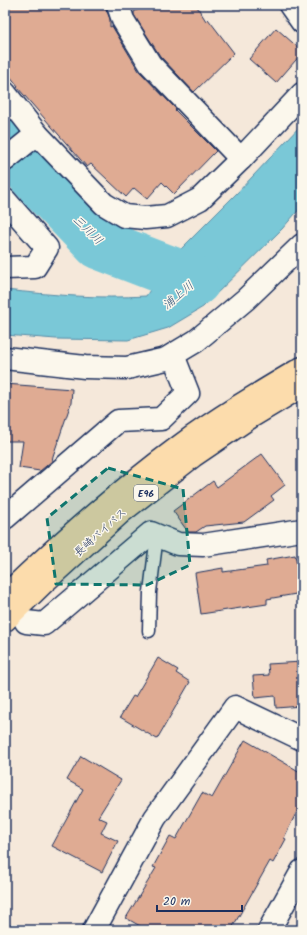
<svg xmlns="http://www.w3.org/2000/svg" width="307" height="935" viewBox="0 0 307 935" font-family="Kalam,'Klee One',sans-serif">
<rect width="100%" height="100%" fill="#f5e8da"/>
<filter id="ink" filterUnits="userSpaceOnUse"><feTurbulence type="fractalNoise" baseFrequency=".025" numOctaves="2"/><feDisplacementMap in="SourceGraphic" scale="8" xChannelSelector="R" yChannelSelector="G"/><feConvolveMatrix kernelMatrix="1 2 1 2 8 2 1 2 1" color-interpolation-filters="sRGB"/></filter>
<g filter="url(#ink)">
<path fill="#7ac8d7" stroke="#548ba7" d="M302,124V206L282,229L203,307L168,328L128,340L56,339L5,335V290C52,295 99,299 146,296L169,261L237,193Z"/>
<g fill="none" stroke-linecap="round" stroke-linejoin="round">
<path stroke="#7ac8d7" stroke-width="51" d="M5,143L48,191L99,244L195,281"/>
</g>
<g fill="#dfab93" stroke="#1b2f5e">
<path d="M5,5H106V9L110,19V27L112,26L139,71L176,109L175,110L216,151L174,194L162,182L147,199L134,188L126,197L91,164L87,167L17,87L18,86L5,70Z"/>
<path d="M145,5H196L206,21L208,19L234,53L194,92L160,56L134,15V12Z"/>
<path d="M276,28L302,51V53L276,83L249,59Z"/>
<path d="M5,384L72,389L71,403L53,456L52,461L40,471L19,468L23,441H5Z"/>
<path d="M262,454L285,485L271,496L274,500L244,522L205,526L196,532H188L173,511L213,481L217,487Z"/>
<path d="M295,555L297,565H302V593L267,599V604L201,614L195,573L223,568V572L267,566L266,560Z"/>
<path d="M158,658L178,670L176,673L190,682L157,739L120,717L133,696L135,697Z"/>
<path d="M302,662V706L276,708L275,696L255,698L253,676L269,675L268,664Z"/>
<path d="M245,740L302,773V801L284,838L286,839L273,863L270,861L231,930H147L126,918L156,868L153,867L170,836L176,839L202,793L212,798Z"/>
<path d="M81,756L121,780L98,817L107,821L101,833L118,841L102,872L52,846L83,789L67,780Z"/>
</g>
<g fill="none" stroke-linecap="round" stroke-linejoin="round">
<g stroke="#1b2f5e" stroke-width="15">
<path id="service" d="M149,631L150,592L157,535"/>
</g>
<g stroke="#1b2f5e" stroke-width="25">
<g id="minor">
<path d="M118,5L123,20L150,64L241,159"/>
<path d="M290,5L302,22"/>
<path d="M5,93L37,134L104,204L124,216L145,218L167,216L200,199L241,159L302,94"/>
<path d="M5,160L37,134"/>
<path d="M5,200L47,248L35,267L5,268"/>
<path d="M5,518L118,421L161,419L188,393L173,355"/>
<path d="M26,622L44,624L151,533L178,544L203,545L302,530"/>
<path d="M94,930L155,818L235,707L302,739"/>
</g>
</g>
<g stroke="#1b2f5e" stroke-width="25">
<g id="tertiary">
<path d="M5,358L85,367L127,368L166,359L196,341L246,299L302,245"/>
<path d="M269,930L302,871"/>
</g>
</g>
<g stroke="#1b2f5e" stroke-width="25">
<g id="motorway">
<path d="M5,596C60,543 118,492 180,446C219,417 260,393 302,368"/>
<path d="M5,620L44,582L120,513L193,456L252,416L302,386"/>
</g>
</g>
<use href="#service" stroke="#fbf7ec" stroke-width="12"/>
<use href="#minor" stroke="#fbf7ec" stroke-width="22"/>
<use href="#tertiary" stroke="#fbf7ec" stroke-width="22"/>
<use href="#motorway" stroke="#fcdcac" stroke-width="22"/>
</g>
</g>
<path fill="#0f766e" fill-opacity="0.2" stroke="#0f766e" stroke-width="3" stroke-dasharray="8 5" stroke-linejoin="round" d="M108,468L183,489L190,565L147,585L56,584L47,518Z"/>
<g text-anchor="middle" stroke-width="3" stroke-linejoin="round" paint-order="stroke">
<rect fill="#fbf7ec" stroke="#5e6b89" stroke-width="1" x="134" y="485" width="24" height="16" rx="3"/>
<g font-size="10" font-weight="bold" fill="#1b2f5e">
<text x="146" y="497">E96</text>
</g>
<g font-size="11" fill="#1b2f5e" stroke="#fbf7ec">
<text transform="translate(100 532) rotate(-42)" y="4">長崎バイパス</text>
</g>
<g font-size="12" font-style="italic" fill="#33557c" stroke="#fbf7ec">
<text transform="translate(88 230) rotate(44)" y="4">三川川</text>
<text transform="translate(178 295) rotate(-40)" y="4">浦上川</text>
</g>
</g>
<rect width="307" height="935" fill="none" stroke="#fbf7ec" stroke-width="20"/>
<rect x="10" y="10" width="287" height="915" fill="none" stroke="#1b2f5e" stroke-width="1.5" filter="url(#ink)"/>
<path d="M157 905v6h85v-6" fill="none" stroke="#1b2f5e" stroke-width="2"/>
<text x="163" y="905" font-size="12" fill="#1b2f5e" stroke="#fbf7ec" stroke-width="3" paint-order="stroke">20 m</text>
</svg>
